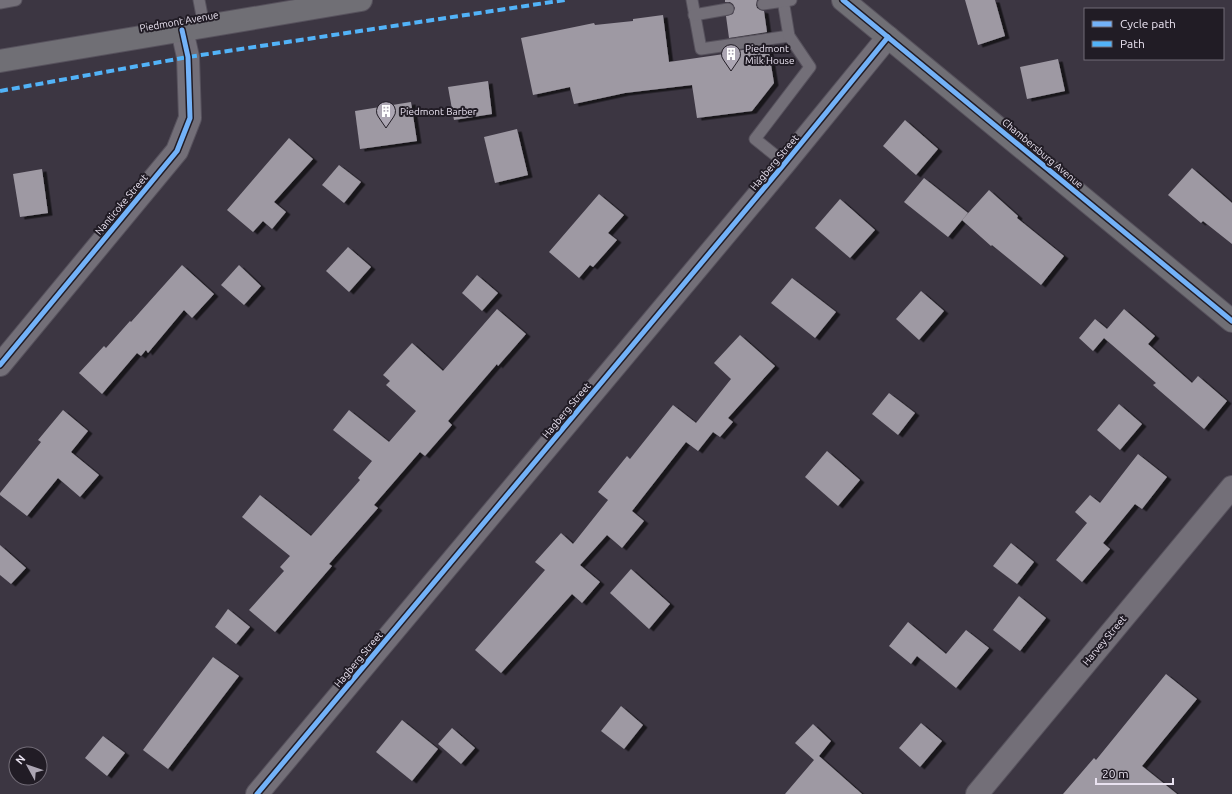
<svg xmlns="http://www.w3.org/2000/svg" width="1232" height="794" viewBox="0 0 1232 794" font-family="Ubuntu,sans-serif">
<defs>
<filter id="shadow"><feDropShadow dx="4.5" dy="2.5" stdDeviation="0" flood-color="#0009"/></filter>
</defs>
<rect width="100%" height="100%" fill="#3c3642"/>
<g fill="#9e99a3" filter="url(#shadow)">
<path d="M725,0H757L756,5L757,8L760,10L764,11L767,32L729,38L726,16L733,14L735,8L733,4L730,2H725Z"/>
<path d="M965,0H995L1005,36L978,45Z"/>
<path d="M663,15L669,62L731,53L730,52L768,46L774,83L752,111L697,118L692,85L625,93L574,104L570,87L533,95L521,38L594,23L595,25L633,21V19Z"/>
<path d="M1058,59L1065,91L1027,99L1020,67Z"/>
<path d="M488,81L492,114L454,120L448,87Z"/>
<path d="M411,102L417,141L360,149L355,111Z"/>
<path d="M905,120L938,149L916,175L883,146Z"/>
<path d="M517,129L528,175L495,183L484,137Z"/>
<path d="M289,138L313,159L274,202L286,212L272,229L263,221L253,232L227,210Z"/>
<path d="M339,165L361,182L344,203L322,185Z"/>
<path d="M1192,168L1232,203V244L1203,221L1201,223L1168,195Z"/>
<path d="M42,169L48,213L20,217L13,174Z"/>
<path d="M924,178L968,213L948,237L904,202Z"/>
<path d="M989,190L1018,216L1017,218L1064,256L1041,285L992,245L991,246L962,220Z"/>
<path d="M599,194L624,215L608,233L617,240L593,267L590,265L579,278L549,252Z"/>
<path d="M840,199L875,230L850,258L815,228Z"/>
<path d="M348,247L371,267L349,292L326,271Z"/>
<path d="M182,265L214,294L192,318L184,310L148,353L146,350L141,356L137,353L102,394L79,373L104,346L106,348L130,321L131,322Z"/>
<path d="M239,265L261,286L244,305L221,285Z"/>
<path d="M477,275L498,293L482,311L462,293Z"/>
<path d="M792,278L836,312L815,338L771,303Z"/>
<path d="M921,291L944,311L919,340L896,319Z"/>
<path d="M497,309L526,334L498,366L497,364L448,421L452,425L425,456L420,452L374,505L378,508L329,564L332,566L275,632L249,610L284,571L280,567L290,556L242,517L260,495L311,536L360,480L358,478L372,461L333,430L349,410L389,442L416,411L386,385L390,381L383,375L412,343L443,371Z"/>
<path d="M1124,309L1155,336L1148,344L1192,383L1198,376L1227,401L1204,429L1153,385L1156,383L1104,338L1093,351L1079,338L1095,319L1107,329Z"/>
<path d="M740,335L775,366L728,418L733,422L720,437L713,432L698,451L686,442L632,511L644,521L622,548L607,535L580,565L600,582L582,603L572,594L501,673L475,650L545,570L535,562L561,533L573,544L608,500L598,492L627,456L630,459L673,405L696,423L731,379L714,363Z"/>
<path d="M889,393L915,413L898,435L872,414Z"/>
<path d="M1119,404L1142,424L1120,450L1097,430Z"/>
<path d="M63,410L88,431L71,452L99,475L80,497L58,478L27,516L0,495V493L41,442L38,440Z"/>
<path d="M827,451L860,480L838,506L805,477Z"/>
<path d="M1138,454L1167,477L1142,509L1135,504L1103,543L1110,549L1082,582L1056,560L1087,523L1075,512L1090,495L1100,503Z"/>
<path d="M1011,543L1034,562L1017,584L993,566Z"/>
<path d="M0,545L26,568L11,584L0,575Z"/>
<path d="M631,569L670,604L649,629L610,593Z"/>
<path d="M1019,596L1046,618L1020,651L993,630Z"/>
<path d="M228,609L250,627L236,644L215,627Z"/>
<path d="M908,622L946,654L966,630L989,648L956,688L917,656L911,664L889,646Z"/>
<path d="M213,657L239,676L168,769L143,750Z"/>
<path d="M1166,674L1197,699L1142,766L1177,794H1063L1094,758L1096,760Z"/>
<path d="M621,706L643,725L624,749L601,731Z"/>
<path d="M402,720L438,749L412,781L376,752Z"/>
<path d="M921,723L942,741L920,767L899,748Z"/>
<path d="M813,724L831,741L819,756L862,794H785L814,760L795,743Z"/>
<path d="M452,728L475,748L461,764L438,744Z"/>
<path d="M103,736L125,753L107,776L85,758Z"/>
</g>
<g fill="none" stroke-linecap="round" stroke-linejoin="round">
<g stroke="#57525d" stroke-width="13">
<g id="lane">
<path d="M199,0L204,26"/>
<path d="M692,0L701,49L789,36"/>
<path d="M783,0L789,36L810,67L755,139L785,163"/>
<path d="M0,3L16,0"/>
<path d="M763,4L791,0"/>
<path d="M694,15L728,9"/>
</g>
</g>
<g stroke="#57525d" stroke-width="24">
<g id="street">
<path d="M0,365L177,151L190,118L188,57L182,30"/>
<path d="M257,794L785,163L888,37"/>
<path d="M977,794L1232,487"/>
</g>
</g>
<g stroke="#57525d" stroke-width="24">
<g id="secondary">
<path d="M843,0L1232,321"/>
<path d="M0,61L361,0"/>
</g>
</g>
<use href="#lane" stroke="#736f78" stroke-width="11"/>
<use href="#street" stroke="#736f78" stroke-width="22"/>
<use href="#secondary" stroke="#706f75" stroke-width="22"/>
<path stroke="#52b3f8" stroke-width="4" stroke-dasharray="8 4" stroke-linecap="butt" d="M0,91L188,57L565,0"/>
<g stroke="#211c25" stroke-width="8">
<g id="cycleway">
<path d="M843,0L1232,321"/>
<path d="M0,365L177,151L190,118L188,57L182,30"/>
<path d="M257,794L785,163L888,37"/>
</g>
</g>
<use href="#cycleway" stroke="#73b2f8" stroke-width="5"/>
</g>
<defs>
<g id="building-pin" transform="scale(1)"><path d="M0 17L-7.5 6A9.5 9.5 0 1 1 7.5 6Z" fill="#aca6b3" stroke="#211c25"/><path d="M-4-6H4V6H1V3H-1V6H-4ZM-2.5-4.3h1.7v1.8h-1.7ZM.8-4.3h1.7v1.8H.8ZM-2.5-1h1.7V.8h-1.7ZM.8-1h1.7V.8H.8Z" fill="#fff"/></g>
</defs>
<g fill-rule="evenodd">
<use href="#building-pin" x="731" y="54"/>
<use href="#building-pin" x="386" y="111"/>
</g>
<g text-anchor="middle" stroke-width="4" stroke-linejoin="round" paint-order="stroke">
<g font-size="10" fill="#e9e2f0" stroke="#211c25">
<text transform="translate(179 21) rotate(-10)" y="4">Piedmont Avenue</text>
<text transform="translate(1043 153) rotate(40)" y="4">Chambersburg Avenue</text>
<text transform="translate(774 162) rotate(-50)" y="4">Hagberg Street</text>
<text transform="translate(121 204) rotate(-50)" y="4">Nanticoke Street</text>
<text transform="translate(566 410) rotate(-50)" y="4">Hagberg Street</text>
<text transform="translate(1104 640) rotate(-50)" y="4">Harvey Street</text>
<text transform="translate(358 659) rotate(-50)" y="4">Hagberg Street</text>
</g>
<g font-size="10" fill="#e9e2f0" stroke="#211c25" text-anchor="start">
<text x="745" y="52">Piedmont<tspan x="745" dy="12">Milk House</tspan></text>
<text x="400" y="115">Piedmont Barber</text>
</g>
</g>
<rect x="1084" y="8" width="140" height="52" fill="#211c25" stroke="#716b76"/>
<rect x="1092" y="21" width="20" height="6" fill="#73b2f8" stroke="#716b76"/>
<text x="1120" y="28" font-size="12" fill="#e9e2f0">Cycle path</text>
<rect x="1092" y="41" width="20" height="6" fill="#52b3f8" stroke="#716b76"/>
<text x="1120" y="48" font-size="12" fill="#e9e2f0">Path</text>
<g transform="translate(28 766) rotate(310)"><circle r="19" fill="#211c25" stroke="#716b76"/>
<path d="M0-3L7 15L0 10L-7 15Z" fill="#aca6b3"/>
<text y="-6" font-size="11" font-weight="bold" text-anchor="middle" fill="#e9e2f0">N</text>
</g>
<path d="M1096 778v6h77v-6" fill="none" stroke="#e9e2f0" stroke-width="2"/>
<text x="1102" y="778" font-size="12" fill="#e9e2f0" stroke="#211c25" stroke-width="3" paint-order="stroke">20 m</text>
</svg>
